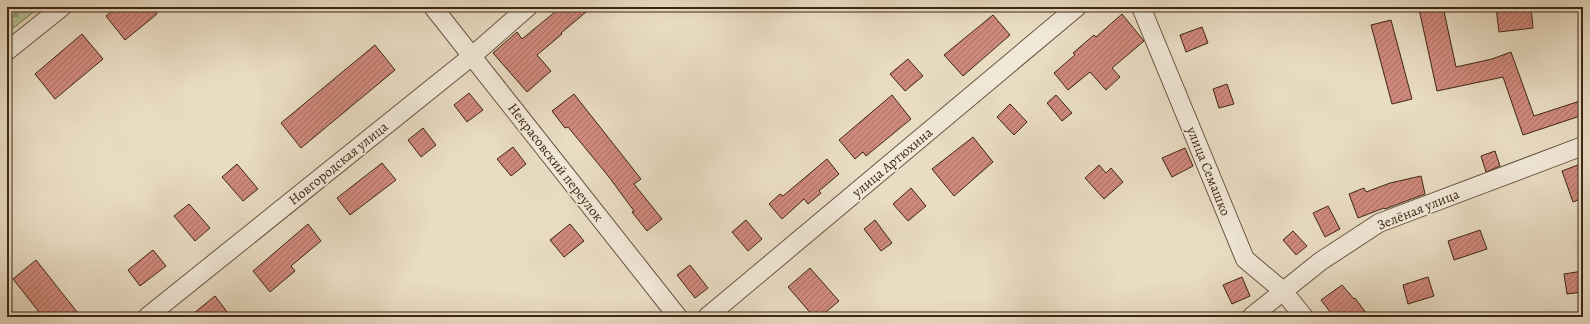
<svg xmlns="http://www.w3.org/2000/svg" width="1590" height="324" viewBox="0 0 1590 324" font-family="Alegreya,serif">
<defs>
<pattern id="forest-firs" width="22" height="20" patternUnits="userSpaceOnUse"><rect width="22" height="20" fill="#b5c094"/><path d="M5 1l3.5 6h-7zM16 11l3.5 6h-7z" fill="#949c78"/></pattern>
<pattern id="building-hatch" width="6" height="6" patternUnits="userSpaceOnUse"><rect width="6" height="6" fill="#cf897c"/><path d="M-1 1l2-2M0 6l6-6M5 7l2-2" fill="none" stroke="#a97064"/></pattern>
</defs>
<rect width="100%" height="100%" fill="#e9dcc3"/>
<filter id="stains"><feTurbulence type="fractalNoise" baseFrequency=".005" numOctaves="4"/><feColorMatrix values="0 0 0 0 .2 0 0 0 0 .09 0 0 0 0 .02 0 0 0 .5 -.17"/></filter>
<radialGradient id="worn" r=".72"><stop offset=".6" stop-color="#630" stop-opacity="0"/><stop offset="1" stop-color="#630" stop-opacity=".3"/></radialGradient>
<path fill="url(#forest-firs)" stroke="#797354" d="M7,7H40L7,33Z"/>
<g fill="url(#building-hatch)" stroke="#3d2614">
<path d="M117,7H151L157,14L125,40L106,16Z"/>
<path d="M561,7H592L561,33L562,34L537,55L551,71L527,92L493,53L517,32L522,39Z"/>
<path d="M1426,7H1443L1456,67L1492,59L1511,52L1534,116L1583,100V115L1523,135L1503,77L1437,91L1419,9Z"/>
<path d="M1496,7H1531L1533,28L1499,32Z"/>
<path d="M1122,14L1144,41L1112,68L1120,77L1106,90L1090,72L1068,90L1054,73L1075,55L1073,53L1094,35L1096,37Z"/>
<path d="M993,15L1010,35L963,76L944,55Z"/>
<path d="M1391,20L1412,99L1392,104L1371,25Z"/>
<path d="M1202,27L1208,43L1186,52L1180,35Z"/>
<path d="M82,34L103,59L55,99L35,74Z"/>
<path d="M375,45L395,70L301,148L281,123Z"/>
<path d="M908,59L923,76L905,91L890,74Z"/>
<path d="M1227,84L1234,104L1219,108L1213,89Z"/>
<path d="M469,93L483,110L467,122L454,105Z"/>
<path d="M574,94L641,179L634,184L662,219L647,231L632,212L634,211L609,177L568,127L565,128L552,111Z"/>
<path d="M892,95L911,119L866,156L863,152L855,159L839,140Z"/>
<path d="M1056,95L1072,113L1062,121L1047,103Z"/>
<path d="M1010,104L1027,122L1014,135L997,117Z"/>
<path d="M423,128L436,145L421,157L408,140Z"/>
<path d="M973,137L993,162L954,196L932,169Z"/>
<path d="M513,147L526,164L511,176L497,159Z"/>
<path d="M1185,148L1193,166L1172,177L1162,158Z"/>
<path d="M1495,151L1500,166L1486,172L1481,156Z"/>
<path d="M827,159L839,174L819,191L821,193L808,204L804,199L782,219L769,204L780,194L783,196Z"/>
<path d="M382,163L396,180L350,215L337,198Z"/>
<path d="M1583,163V198L1573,202L1562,171Z"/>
<path d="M237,164L258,189L243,201L222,177Z"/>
<path d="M1099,165L1106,173L1111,168L1123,182L1104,199L1085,178Z"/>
<path d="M1421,176L1425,194L1385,209L1384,208L1358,218L1349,194L1364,188L1366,192L1390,183Z"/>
<path d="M911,188L926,206L908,221L893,204Z"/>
<path d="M189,204L210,228L195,241L174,216Z"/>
<path d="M1328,206L1340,229L1325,237L1313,213Z"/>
<path d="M746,220L762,239L748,251L732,232Z"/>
<path d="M875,220L892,243L881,251L864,229Z"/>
<path d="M308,224L321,241L291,266L295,271L270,292L253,271Z"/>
<path d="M570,224L584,241L564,257L550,240Z"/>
<path d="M1480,230L1487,249L1454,260L1448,241Z"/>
<path d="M1293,231L1307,246L1296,255L1283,240Z"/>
<path d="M153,250L166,266L140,286L128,270Z"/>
<path d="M36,260L81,317H43L13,279Z"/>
<path d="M690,265L708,288L695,298L677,275Z"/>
<path d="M810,268L839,301L820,317H814L788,287Z"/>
<path d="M1583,271V292L1567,294L1564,274Z"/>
<path d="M1242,277L1250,296L1232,304L1223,285Z"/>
<path d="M1428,277L1434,296L1408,304L1403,285Z"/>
<path d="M1342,285L1354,299L1355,298L1369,317H1334L1321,300Z"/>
<path d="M215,296L231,317H189Z"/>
</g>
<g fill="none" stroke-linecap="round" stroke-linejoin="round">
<g stroke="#685440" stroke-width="20">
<g id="street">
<path d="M433,7L678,317"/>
<path d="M1141,7L1245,259L1283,291L1304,317"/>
<path d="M7,51L62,7"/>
<path d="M147,317L472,56L528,7"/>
<path d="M707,317L1077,7"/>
<path d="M1251,317L1321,261L1379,223L1583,146"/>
</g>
</g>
<use href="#street" stroke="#f1e8d8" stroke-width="18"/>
</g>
<g text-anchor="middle" stroke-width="3.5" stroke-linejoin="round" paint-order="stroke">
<g font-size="14" fill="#3d2614" stroke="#f1e8d8">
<text transform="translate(556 162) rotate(52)" y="5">Некрасовский переулок</text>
<text transform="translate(892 162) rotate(-40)" y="5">улица Артюхина</text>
<text transform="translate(338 163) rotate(-39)" y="5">Новгородская улица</text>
<text transform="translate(1209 171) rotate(68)" y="5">улица Семашко</text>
<text transform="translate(1418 209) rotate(-22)" y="5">Зелёная улица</text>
</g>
</g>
<rect width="1590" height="324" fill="none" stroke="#e9dcc3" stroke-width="24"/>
<rect x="8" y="8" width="1574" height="308" fill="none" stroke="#3d2614" stroke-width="2"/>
<rect x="12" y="12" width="1566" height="300" fill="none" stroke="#3d2614"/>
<rect width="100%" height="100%" filter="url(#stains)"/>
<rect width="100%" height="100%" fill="url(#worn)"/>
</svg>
